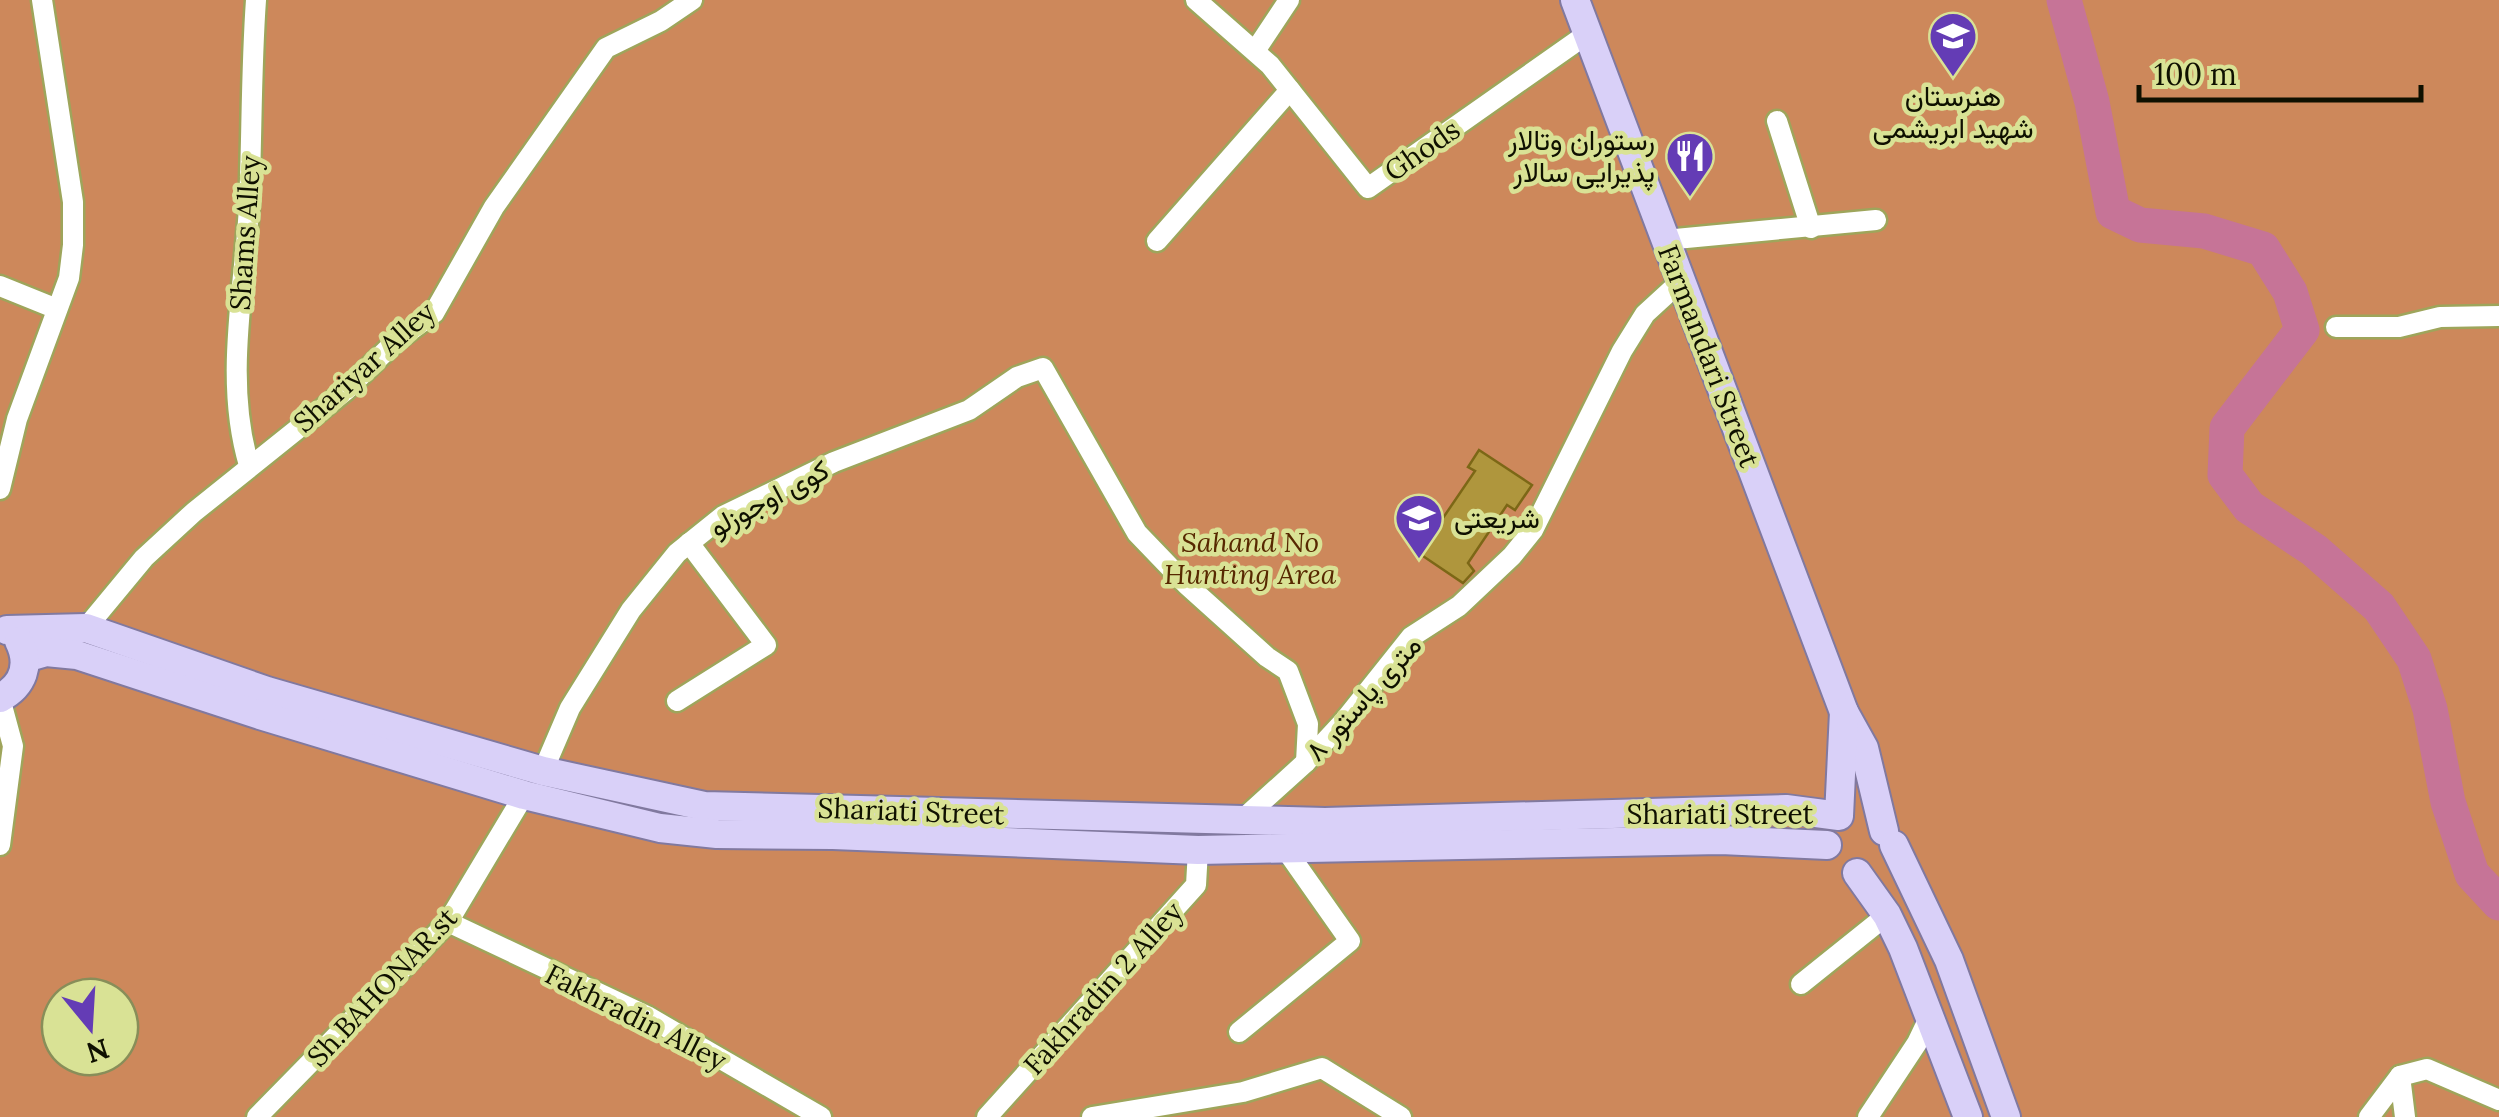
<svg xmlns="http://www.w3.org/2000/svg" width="2499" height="1117" viewBox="0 0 2499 1117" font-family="Lora,Vazirmatn,serif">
<rect width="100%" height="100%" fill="#ccd489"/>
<path fill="#cd885b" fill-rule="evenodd" d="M0,0H2499V1117H0ZM60,997H120V1057H60Z"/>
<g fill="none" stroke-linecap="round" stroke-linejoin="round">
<path stroke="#c67497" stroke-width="35" d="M2064,0L2092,102L2113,212L2140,225L2204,231L2263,249L2290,292L2302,330L2227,428L2225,475L2249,507L2314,550L2379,607L2414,659L2430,709L2448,802L2472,874L2499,903"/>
</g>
<path fill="#af963d" stroke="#7c6716" stroke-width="2.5" d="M1479,450L1532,485L1515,510L1507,505L1468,563L1474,571L1463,583L1411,548L1422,531L1430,537L1475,471L1468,467Z"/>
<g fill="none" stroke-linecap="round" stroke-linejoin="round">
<g stroke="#9ea55b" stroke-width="25">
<g id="minor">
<path d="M1196,0L1270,65L1368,188L1587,34"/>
<path d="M1255,51L1289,0"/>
<path d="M1777,121L1811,228"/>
<path d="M1665,240L1876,220"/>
<path d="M1157,241L1290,90"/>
<path d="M0,286L57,309"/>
<path d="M2336,327H2399L2440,317L2499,316"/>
<path d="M249,465C224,382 244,292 249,207C252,138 251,69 256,0"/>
<path d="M0,489L17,419L69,278L73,245V202L42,0"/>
<path d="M86,628L144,558L194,512L345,391L395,342L434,313L494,207L606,48L661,21L692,0"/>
<path d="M0,698L13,746L0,845"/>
<path d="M677,701L766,645L689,543"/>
<path d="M543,771L570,708L631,610L677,553L723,516L834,462L969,410L1017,377L1043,368L1137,533L1187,585L1267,657L1288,671L1308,724L1306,762"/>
<path d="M1242,820L1306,762L1344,721L1411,637L1459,606L1512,556L1533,530L1622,351L1645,314L1681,281"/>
<path d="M448,922L647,1016L821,1117"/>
<path d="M1801,984L1887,915"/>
<path d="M1239,1032L1350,941L1286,850"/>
<path d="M2400,1076L2405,1117"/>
<path d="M257,1117L448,922L524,795"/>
<path d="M987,1117L1196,885L1198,850"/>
<path d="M1092,1117L1243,1092L1322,1068L1401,1117"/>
<path d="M1868,1117L1917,1043L1929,1018"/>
<path d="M2369,1117L2400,1076L2427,1069L2499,1100"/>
</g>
</g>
<g stroke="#81799f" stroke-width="32">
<g id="major">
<path d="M1575,0L1844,712L1864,748L1884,831"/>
<path d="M7,630L86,628L267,691L543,771L704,806L1325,822L1786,809L1839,816L1844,712"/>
<path d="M25,658L46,652L77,655L260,715L524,795L660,828L717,834L833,835L1198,850L1721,840L1827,845"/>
<path d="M0,698C23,686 31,665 19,641"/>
<path d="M1894,845L1949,960L2006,1117"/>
<path d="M1857,873L1887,915L1903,948L1968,1117"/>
</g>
</g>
<use href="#minor" stroke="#fff" stroke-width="20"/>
<use href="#major" stroke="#d9d0f8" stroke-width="28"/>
</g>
<defs>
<g id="school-pin" transform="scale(2.5)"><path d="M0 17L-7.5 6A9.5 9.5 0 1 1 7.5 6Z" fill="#643cb5" stroke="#d9e295"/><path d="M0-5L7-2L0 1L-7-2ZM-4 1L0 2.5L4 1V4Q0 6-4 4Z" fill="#fff"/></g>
<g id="restaurant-pin" transform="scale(2.5)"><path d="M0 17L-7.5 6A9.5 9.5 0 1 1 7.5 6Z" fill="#643cb5" stroke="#d9e295"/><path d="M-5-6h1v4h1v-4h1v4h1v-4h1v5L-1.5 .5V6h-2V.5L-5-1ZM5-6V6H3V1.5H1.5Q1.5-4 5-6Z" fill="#fff"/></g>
</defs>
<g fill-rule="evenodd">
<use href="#school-pin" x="1953" y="36"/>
<use href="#restaurant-pin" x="1690" y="156"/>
<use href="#school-pin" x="1419" y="518"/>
</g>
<g text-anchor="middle" stroke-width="9" stroke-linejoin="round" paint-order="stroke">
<g font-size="28" fill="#0f1000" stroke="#d9e295">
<text x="1953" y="106">هنرستان<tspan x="1953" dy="32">شهید ابریشمی</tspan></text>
<text x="1655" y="150" text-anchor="end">رستوران وتالار<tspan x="1655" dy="32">پذیرایی سالار</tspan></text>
<text x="1454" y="528" text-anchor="start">شریعتی</text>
</g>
<g font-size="28" fill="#0f1000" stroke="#d9e295">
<text transform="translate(1422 150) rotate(-35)" y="10">Ghods</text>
<text transform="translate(245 233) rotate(-86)" y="10">Shams Alley</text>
<text transform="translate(1709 356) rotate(69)" y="10">Farmandari Street</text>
<text transform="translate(364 367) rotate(-42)" y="10">Shariyar Alley</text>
<text transform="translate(769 498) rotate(-28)" y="10">کوی اوجوزلو</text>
<text transform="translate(1363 698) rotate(-48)" y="10">۸ متری پاستور</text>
<text transform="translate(911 811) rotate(2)" y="10">Shariati Street</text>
<text x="1720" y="824">Shariati Street</text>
<text transform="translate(382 987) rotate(-47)" y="10">Sh.BAHONAR.st</text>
<text transform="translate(1103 988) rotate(-48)" y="10">Fakhradin 2 Alley</text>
<text transform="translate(636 1017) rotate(27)" y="10">Fakhradin Alley</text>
</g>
<g font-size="28" font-style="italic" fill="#572800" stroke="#d9e295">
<text x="1250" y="552">Sahand No<tspan x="1250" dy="32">Hunting Area</tspan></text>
</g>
</g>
<g transform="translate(90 1027) rotate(162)"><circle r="48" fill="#d9e295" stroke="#888e59" stroke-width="2.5"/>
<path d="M0-8L18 38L0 25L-18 38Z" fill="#643cb5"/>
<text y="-15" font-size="28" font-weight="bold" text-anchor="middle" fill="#0f1000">N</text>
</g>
<path d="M2139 85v15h282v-15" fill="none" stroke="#0f1000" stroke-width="5"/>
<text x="2154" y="85" font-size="30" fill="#0f1000" stroke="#d9e295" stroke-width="8" paint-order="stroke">100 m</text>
</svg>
